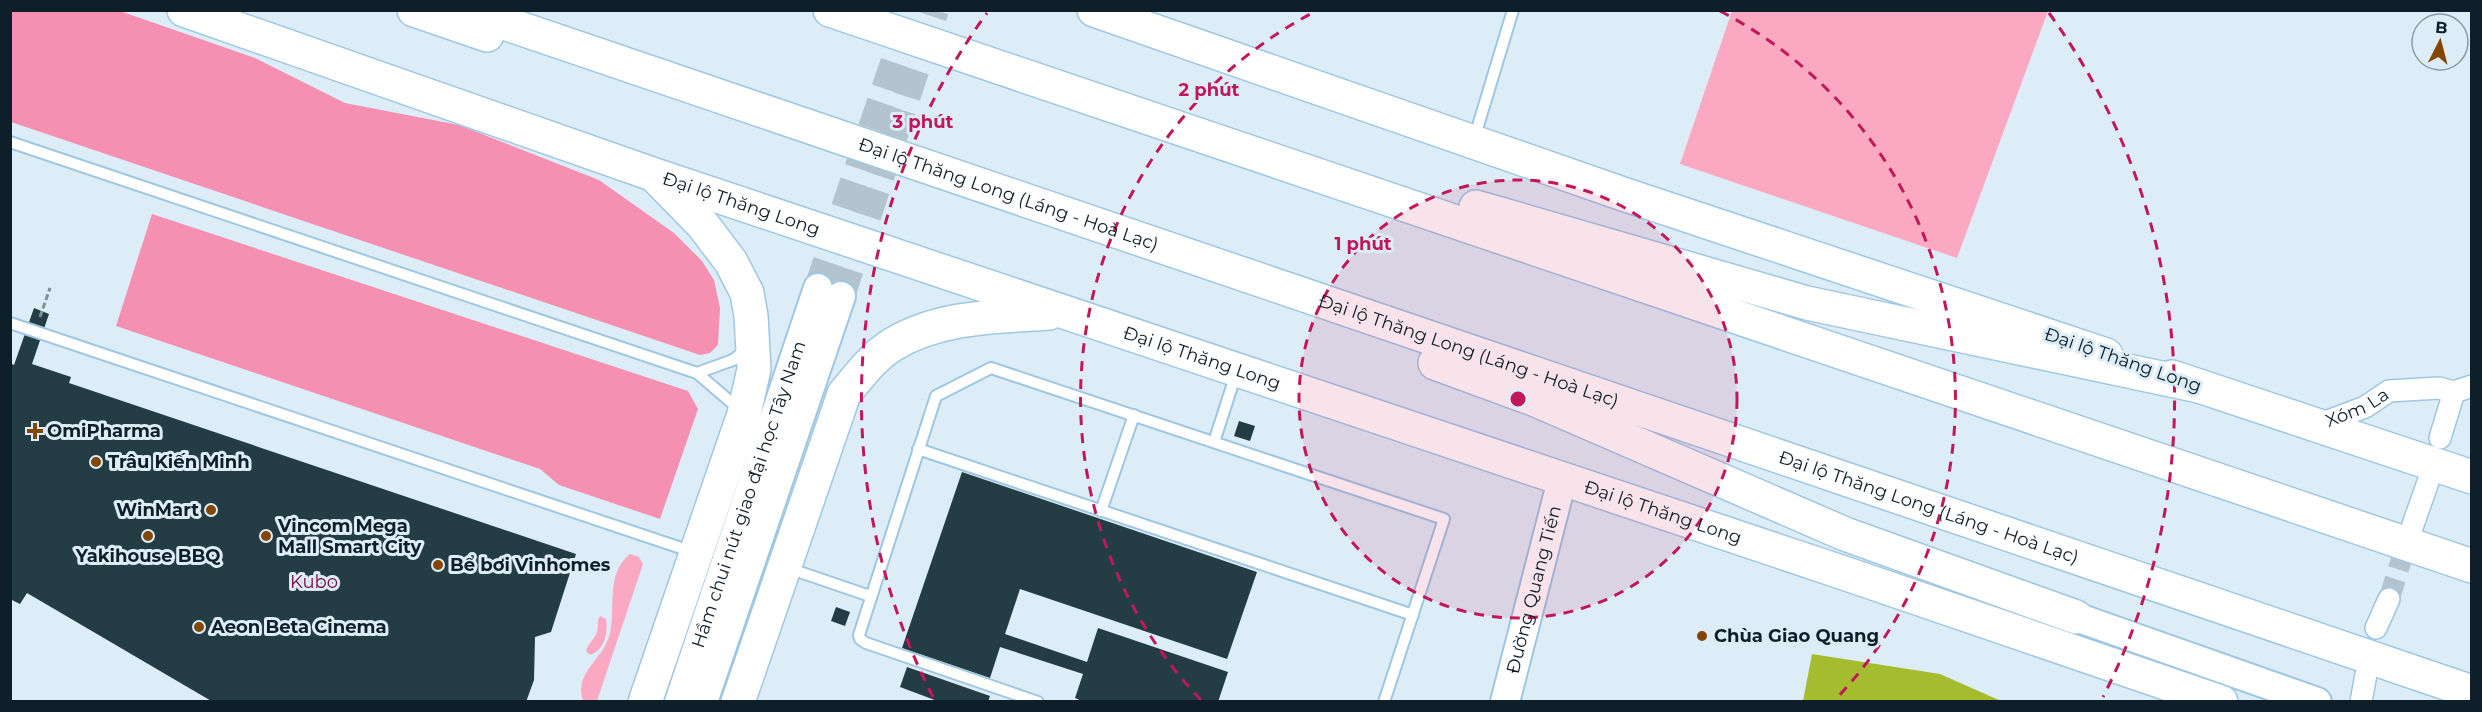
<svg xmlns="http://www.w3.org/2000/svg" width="2482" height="712" viewBox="0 0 2482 712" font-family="Montserrat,sans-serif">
<rect width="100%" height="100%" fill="#ddedf8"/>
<g fill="#fba8c3">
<path d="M1732,11H2048L1957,258L1680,164Z"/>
<path d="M630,554L639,557L643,564L597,701H583C574,673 601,661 609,637C617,611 604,575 630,554Z"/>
<path d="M600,616L606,619C608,633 605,650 590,655L586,651C588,643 595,639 597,632C599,625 596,622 600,616Z"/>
</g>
<g fill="#f590b3">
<path d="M11,10L120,11L255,58L345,103L459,125L599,180L674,233L702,261L714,280L720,308L718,345L710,353L700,355L11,122Z"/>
<path d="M152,214L688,391L698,409L660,519L559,485L540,469L116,326Z"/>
</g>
<path fill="#a5bc2f" d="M1812,654L1940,674L2001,701H1803Z"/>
<g fill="#243c43">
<path d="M34,308L49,314L32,364L71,377L69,383L576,554L551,632L535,637L534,680L526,702H213L27,593L20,604L10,599V363L14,365Z"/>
<path d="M1239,421L1255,426L1250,441L1234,436Z"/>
<path d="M962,472L1257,572L1227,659L1020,589L1005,634L1087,662L1098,628L1228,672L1218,702H1084L1075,698L1083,674L1000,647L990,678L902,648Z"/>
<path d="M836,607L850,612L845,626L831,621Z"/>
<path d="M907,667L990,696L988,702H940L900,687Z"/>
</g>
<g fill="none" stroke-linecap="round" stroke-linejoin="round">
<path stroke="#b4c4cf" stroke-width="21" stroke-dasharray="21 10" stroke-linecap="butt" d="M2389,599L2408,539"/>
<g stroke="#b4c4cf" stroke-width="28" stroke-dasharray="28 14" stroke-linecap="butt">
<path d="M818,288L912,10"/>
<path d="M841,296L935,10"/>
</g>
<g stroke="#9fc7e2" stroke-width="14">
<g id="lane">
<path d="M1474,139L1513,10"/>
<path d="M10,142L697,373L739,409"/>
<path d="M10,323L693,552"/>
<path d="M697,373L733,360L748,348"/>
<path d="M1214,442L1236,374"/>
<path d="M918,449L1413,615"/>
<path d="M1101,511L1134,415"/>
<path d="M788,568L870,596"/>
<path d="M1038,702L866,643L860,639L859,635L936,396L991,368L1444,519L1384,702"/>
</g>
</g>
<g stroke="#9fc7e2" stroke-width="24">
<g id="street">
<path id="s1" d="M2315,426L2365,407L2389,391L2439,388L2454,392L2472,386"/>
<path d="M2440,438L2454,392"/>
<path d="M2408,539L2428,482"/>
<path d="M2376,628L2389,599"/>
<path d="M2361,702L2366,674"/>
</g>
</g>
<g stroke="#9fc7e2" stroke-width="32">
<g id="secondary">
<path d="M2076,617L2317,702"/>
<path id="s2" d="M679,702L818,288"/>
<path d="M703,702L841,296"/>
<path id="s3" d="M1505,702L1562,480"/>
</g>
</g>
<g stroke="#9fc7e2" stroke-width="36">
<g id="primary">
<path id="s4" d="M184,10L655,175L1838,571L2221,702"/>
<path d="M1094,10L1623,194L2106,355"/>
<path d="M2172,377L2472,477"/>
<path d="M645,702L744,414L754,369L751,316L747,293L731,262L703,225L658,179"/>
<path d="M738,702L844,394C858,377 873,357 892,345C939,316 996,317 1049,313"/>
</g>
</g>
<g stroke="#9fc7e2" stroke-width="36">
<g id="highway">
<path d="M414,10L487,35"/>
<path id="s5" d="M466,10L2472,692"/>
<path d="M830,10L2472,566"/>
<path d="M1476,207L1807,303L2199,386"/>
<path d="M1435,363L1536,400L1845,534L2076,617"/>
</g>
</g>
<path stroke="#80909b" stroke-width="3" stroke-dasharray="6 3" stroke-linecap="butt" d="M40,317L50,288"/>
<use href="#lane" stroke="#fff" stroke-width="10"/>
<use href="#street" stroke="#fff" stroke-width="21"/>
<use href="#secondary" stroke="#fff" stroke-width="28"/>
<use href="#primary" stroke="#fff" stroke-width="33"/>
<use href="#highway" stroke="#fff" stroke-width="33"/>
</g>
<circle cx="1518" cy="399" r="219" fill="#c2185b" fill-opacity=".12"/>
<g fill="none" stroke="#c2185b" stroke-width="3" stroke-dasharray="10 8">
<circle cx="1518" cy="399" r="219"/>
<path d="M1201 700A437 437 0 0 1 1316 11M1720 11A437 437 0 0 1 1835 700"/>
<path d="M933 697A656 656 0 0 1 987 13M2049 13A656 656 0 0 1 2103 697"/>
</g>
<g fill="#834603" stroke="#ddedf8" stroke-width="2">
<path d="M32 422h6v6h6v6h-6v6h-6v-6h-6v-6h6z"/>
<circle cx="96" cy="462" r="6"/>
<circle cx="211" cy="510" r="6"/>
<circle cx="148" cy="536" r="6"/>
<circle cx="266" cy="536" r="6"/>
<circle cx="438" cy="565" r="6"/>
<circle cx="199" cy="627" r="6"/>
<circle cx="1702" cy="636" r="6"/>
</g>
<g text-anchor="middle" stroke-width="6" stroke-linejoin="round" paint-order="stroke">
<g font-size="18" fill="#0f1f29" stroke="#ddedf8">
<text dy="6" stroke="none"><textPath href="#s5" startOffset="573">Đại lộ Thăng Long (Láng - Hoà Lạc)</textPath></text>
<text dy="6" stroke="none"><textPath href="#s4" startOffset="590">Đại lộ Thăng Long</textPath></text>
<text dy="6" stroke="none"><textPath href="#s5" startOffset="1059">Đại lộ Thăng Long (Láng - Hoà Lạc)</textPath></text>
<text dy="6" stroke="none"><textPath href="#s4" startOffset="1076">Đại lộ Thăng Long</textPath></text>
<text transform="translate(2123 360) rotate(19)" y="6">Đại lộ Thăng Long</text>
<text dy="6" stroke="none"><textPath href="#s1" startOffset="46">Xóm La</textPath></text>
<text dy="6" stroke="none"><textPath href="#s2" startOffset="219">Hầm chui nút giao đại học Tây Nam</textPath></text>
<text dy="6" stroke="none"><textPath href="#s5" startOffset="1545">Đại lộ Thăng Long (Láng - Hoà Lạc)</textPath></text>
<text dy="6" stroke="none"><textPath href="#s4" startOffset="1562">Đại lộ Thăng Long</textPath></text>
<text dy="6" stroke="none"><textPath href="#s3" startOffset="116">Đường Quang Tiến</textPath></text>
</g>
<g font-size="18" font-weight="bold" fill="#0f1f29" stroke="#ddedf8" text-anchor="start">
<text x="47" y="437">OmiPharma</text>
<text x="108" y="468">Trâu Kiến Minh</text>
<text x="199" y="516" text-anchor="end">WinMart</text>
<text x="278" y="532">Vincom Mega<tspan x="278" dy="21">Mall Smart City</tspan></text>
<text x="148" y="562" text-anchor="middle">Yakihouse BBQ</text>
<text x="450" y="571">Bể bơi Vinhomes</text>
<text x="211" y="633">Aeon Beta Cinema</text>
<text x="1714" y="642">Chùa Giao Quang</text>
</g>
<g font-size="18" fill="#7d0643" stroke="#ddedf8">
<text x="314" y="588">Kubo</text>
</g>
</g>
<circle cx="1518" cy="399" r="9" fill="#c2185b" stroke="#ddedf8" stroke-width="3"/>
<g font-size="18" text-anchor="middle" font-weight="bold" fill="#c2185b" stroke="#ddedf8" stroke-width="6" stroke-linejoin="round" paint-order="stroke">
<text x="1209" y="96">2 phút</text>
<text x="923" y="128">3 phút</text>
<text x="1363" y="250">1 phút</text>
</g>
<rect width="2482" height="712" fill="none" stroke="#0f1f29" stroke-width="24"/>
<g transform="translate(2440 42) rotate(6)"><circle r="28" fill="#ddedf8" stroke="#8b9ba5" stroke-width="1.5"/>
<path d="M0-4.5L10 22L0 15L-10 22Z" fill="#834603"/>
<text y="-9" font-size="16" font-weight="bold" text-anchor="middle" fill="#0f1f29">B</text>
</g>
</svg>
